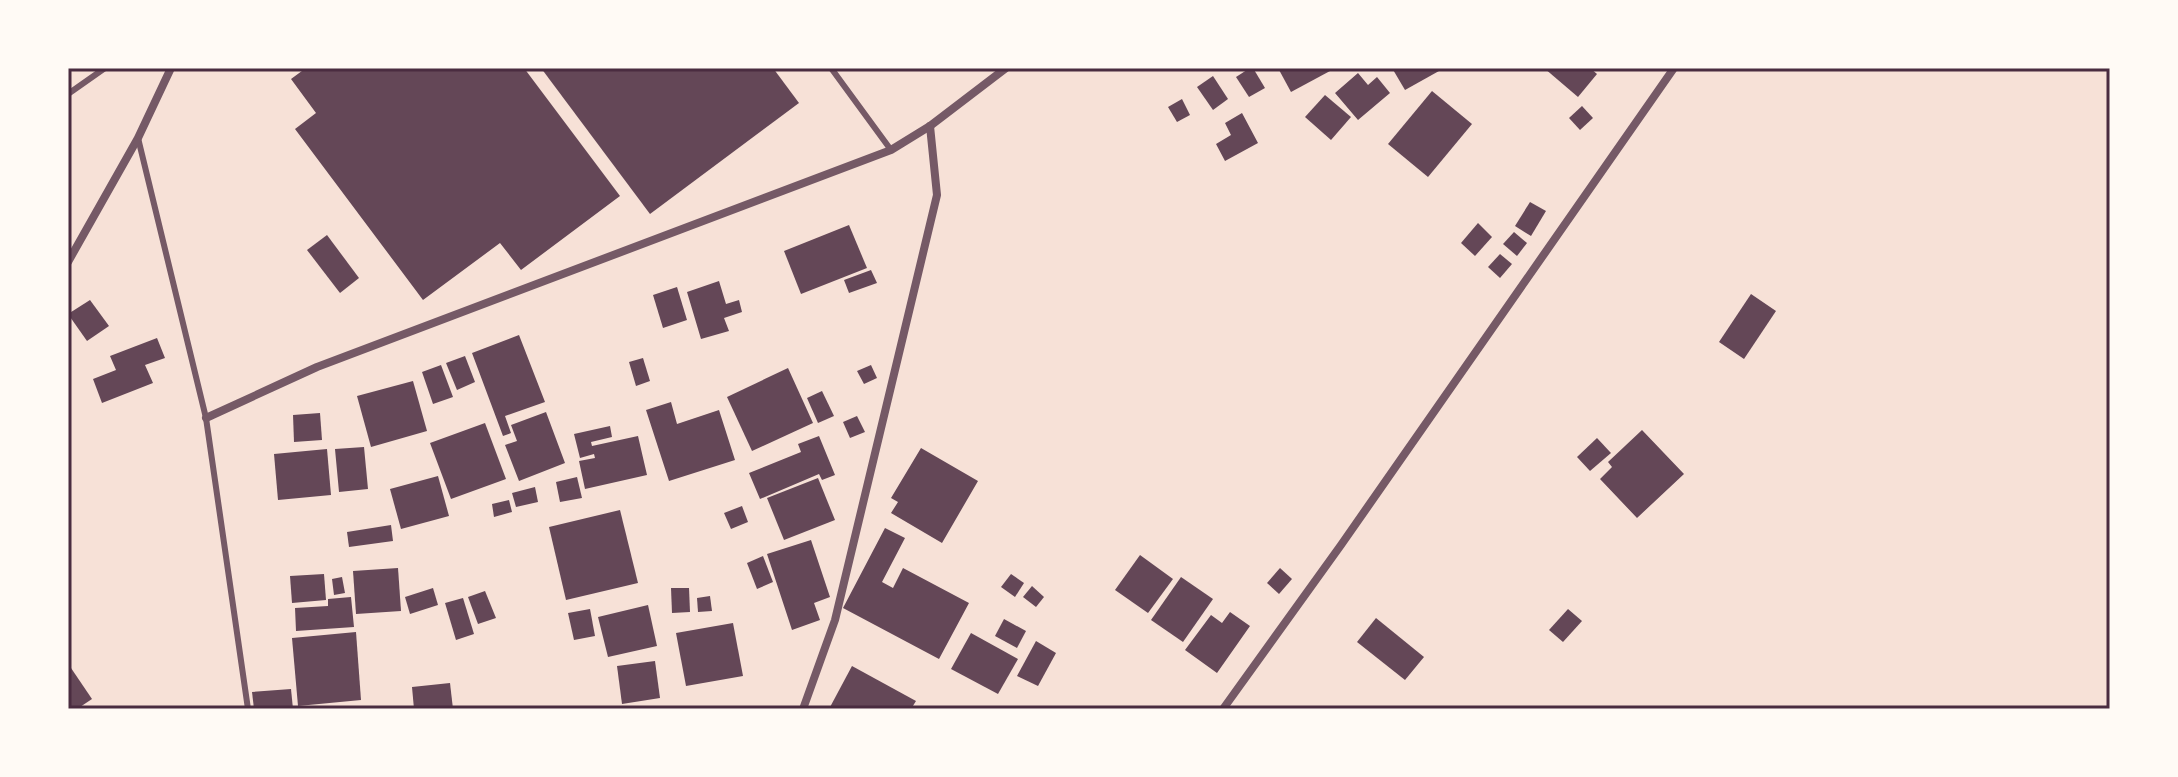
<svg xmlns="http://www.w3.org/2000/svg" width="2178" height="777" viewBox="0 0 2178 777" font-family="Barlow,sans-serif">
<rect width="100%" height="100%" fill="#f7e1d7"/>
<g fill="#644757">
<path d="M306,68H524L620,196L521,270L500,243L423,300L295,129L316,113L291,79Z"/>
<path d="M541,68H773L799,103L650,214Z"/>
<path d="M1250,68H1253L1265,88L1249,97L1236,77Z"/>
<path d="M1278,68H1328L1330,71L1291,92Z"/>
<path d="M1392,68H1437L1439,71L1405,90Z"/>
<path d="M1544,68H1590L1597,74L1578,97Z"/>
<path d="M1358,73L1368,85L1377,77L1390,93L1358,120L1335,93Z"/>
<path d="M1213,76L1228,99L1213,110L1197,87Z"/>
<path d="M1432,91L1472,124L1428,177L1388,144Z"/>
<path d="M1325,95L1351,117L1331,140L1305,117Z"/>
<path d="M1182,99L1190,115L1177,122L1168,107Z"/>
<path d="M1582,106L1593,118L1580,130L1569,118Z"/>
<path d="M1242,113L1258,143L1225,161L1216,144L1231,135L1225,123Z"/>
<path d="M1530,202L1546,211L1531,236L1515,226Z"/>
<path d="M1478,223L1492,237L1475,256L1461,243Z"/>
<path d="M849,225L867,268L801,294L784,251Z"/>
<path d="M1514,232L1527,243L1517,256L1503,244Z"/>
<path d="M327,235L359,278L340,293L307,250Z"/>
<path d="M1500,254L1512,264L1500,278L1488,267Z"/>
<path d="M871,270L877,283L849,293L844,280Z"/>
<path d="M719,281L726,304L739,300L742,312L724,318L729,331L701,339L687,292Z"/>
<path d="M677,287L687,320L663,328L653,295Z"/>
<path d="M1751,294L1776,311L1744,359L1719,342Z"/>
<path d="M90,300L109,326L87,341L68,314Z"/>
<path d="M519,335L545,402L505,416L511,433L503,436L472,353Z"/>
<path d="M157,338L165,358L145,365L153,383L102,403L93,379L116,370L110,356Z"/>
<path d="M465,356L475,382L457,390L446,363Z"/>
<path d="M643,358L650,381L636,386L629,362Z"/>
<path d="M441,365L453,397L433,404L422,372Z"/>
<path d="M871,365L877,378L864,384L857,371Z"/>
<path d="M788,368L813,423L752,451L727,397Z"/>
<path d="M413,381L427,431L371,447L357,396Z"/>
<path d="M822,391L834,416L818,423L807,398Z"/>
<path d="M671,402L677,424L719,410L735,460L669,481L646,410Z"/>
<path d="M546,412L565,463L519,481L505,445L517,441L511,425Z"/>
<path d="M320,413L322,440L294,442L293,415Z"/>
<path d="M857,416L865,432L850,438L843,422Z"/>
<path d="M485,423L506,479L451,499L430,443Z"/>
<path d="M610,426L612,437L591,442L592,446L638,436L647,475L585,489L579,461L595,458L594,454L580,458L574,434Z"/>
<path d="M1642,430L1684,474L1637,518L1600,479L1612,467L1608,462Z"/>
<path d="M819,436L835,475L822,480L819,474L760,499L749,473L801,452L798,444Z"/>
<path d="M1597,438L1611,453L1590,471L1577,457Z"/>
<path d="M364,447L368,489L339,492L335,449Z"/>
<path d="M921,448L978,481L942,543L891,513L898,502L891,498Z"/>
<path d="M327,449L331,495L278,500L274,454Z"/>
<path d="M438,476L449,516L401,529L390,489Z"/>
<path d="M577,477L582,498L560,502L556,482Z"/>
<path d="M818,478L835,520L784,540L767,498Z"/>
<path d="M535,487L538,502L516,507L512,493Z"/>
<path d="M509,500L512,512L494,517L492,504Z"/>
<path d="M742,506L748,522L731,529L724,513Z"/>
<path d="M620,510L638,583L566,600L549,527Z"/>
<path d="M391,525L393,541L349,547L347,532Z"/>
<path d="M885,528L905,538L882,582L893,588L903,568L969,603L939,659L843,608Z"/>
<path d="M811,540L830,597L814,603L820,620L792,630L767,554Z"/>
<path d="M1140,555L1173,579L1148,613L1115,590Z"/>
<path d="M763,556L773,582L757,589L747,563Z"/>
<path d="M398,568L401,611L356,614L353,571Z"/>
<path d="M1280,568L1292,579L1279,594L1267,583Z"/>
<path d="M324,574L326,600L292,603L290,576Z"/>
<path d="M1011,574L1024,583L1015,597L1001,587Z"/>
<path d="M342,577L345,593L334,595L332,579Z"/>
<path d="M1181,577L1213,599L1183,642L1151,620Z"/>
<path d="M1032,586L1044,597L1036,607L1023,597Z"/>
<path d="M433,588L438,605L410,614L405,597Z"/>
<path d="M671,588H689L690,612L672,613Z"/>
<path d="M485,591L496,618L478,624L468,597Z"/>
<path d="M710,596L712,611L698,612L697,598Z"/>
<path d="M351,597L354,627L296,631L295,608L328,606V599Z"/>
<path d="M463,598L474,634L456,640L445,603Z"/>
<path d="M648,605L657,646L608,657L598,617Z"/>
<path d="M590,609L595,636L574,640L568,613Z"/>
<path d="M1568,609L1582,621L1563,642L1549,630Z"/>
<path d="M1230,612L1250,626L1217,673L1185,650L1211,615L1222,623Z"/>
<path d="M1376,618L1424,657L1405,680L1357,642Z"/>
<path d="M1004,619L1026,631L1017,648L995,636Z"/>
<path d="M733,623L743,676L686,686L676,633Z"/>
<path d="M356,632L361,700L298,706L292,638Z"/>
<path d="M971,633L1018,659L998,694L951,669Z"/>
<path d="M1036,641L1056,653L1038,686L1017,676Z"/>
<path d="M655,661L660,698L622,704L617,666Z"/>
<path d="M852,666L916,701L911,709H829Z"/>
<path d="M71,668L92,699L77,709H68V670Z"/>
<path d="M450,683L453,709H414L412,687Z"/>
<path d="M291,689L293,709H254L252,692Z"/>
</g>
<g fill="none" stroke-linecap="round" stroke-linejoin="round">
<g stroke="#755966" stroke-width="6">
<path d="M831,68L891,150"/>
<path d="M68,94L105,68"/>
<path d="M138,138L206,418L248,709"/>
</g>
<g stroke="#755966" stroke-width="8">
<path d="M68,262L138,138L171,68"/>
<path d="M206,418L317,367L891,150L930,126L1006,68"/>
<path d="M803,709L835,620L937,195L930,126"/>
<path d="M1223,709L1341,545L1674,68"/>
</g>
</g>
<rect width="2178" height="777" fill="none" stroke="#fffaf5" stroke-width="140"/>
<rect x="70" y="70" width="2038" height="637" fill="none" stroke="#4a2c40" stroke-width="3"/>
</svg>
